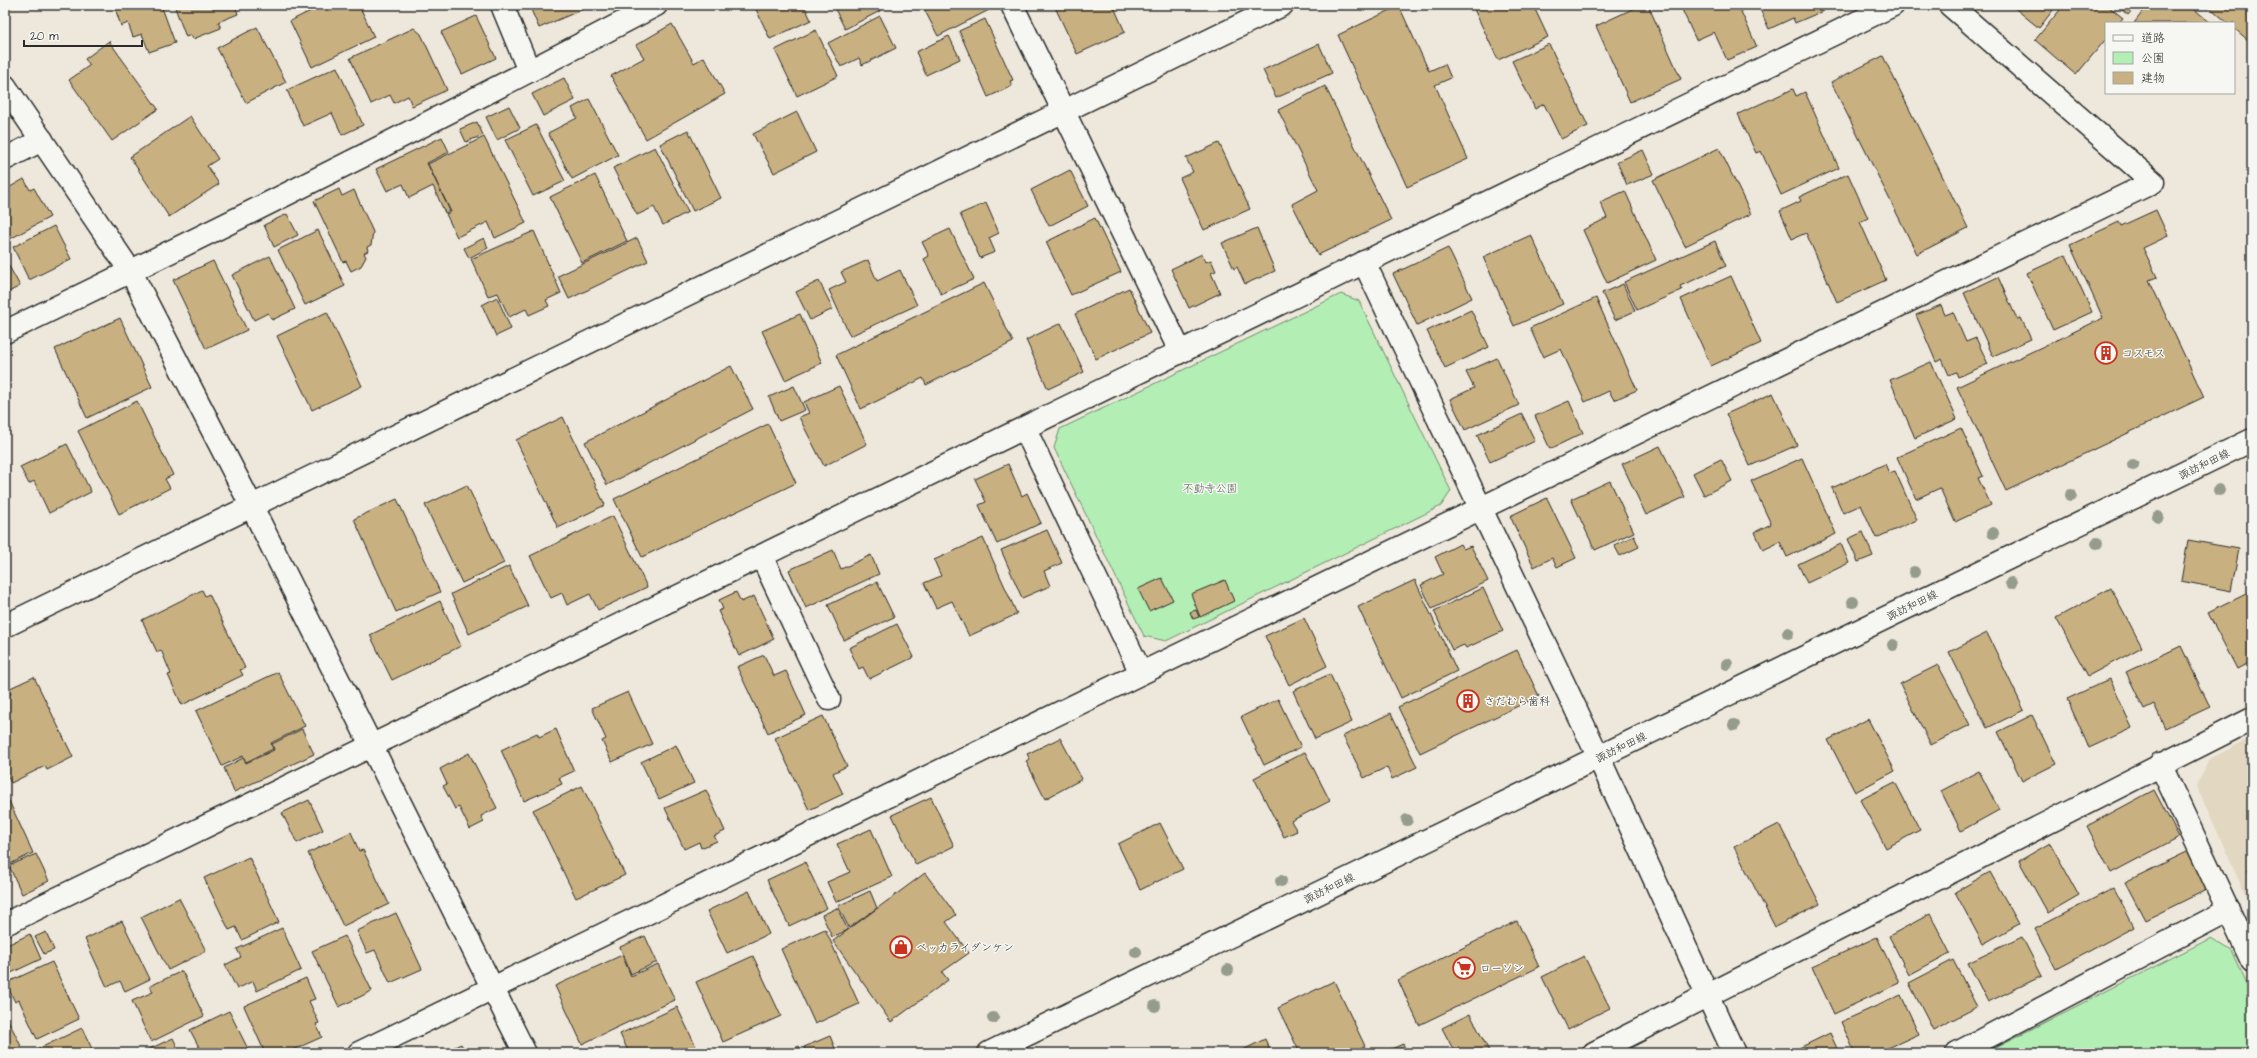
<svg xmlns="http://www.w3.org/2000/svg" width="2257" height="1058" viewBox="0 0 2257 1058" font-family="'Architects Daughter','Klee One',sans-serif">
<rect width="100%" height="100%" fill="#ede8db"/>
<filter id="ink" filterUnits="userSpaceOnUse"><feTurbulence type="fractalNoise" baseFrequency=".025" numOctaves="2"/><feDisplacementMap in="SourceGraphic" scale="8" xChannelSelector="R" yChannelSelector="G"/><feConvolveMatrix kernelMatrix="1 2 1 2 8 2 1 2 1" color-interpolation-filters="sRGB"/></filter>
<g filter="url(#ink)">
<path fill="#e2d7c0" d="M2252,737V910L2197,786L2208,760Z"/>
<g fill="#b3eeb4" stroke="#6f8c70">
<path d="M1341,294L1359,301L1451,491L1441,506L1166,641L1144,636L1054,448L1060,429Z"/>
<path d="M2211,938L2232,951L2252,996V1053H1984Z"/>
</g>
<g fill="#c9b080" stroke="#2b2b2b">
<path d="M114,5H161L175,43L149,52L142,34L133,37L128,23L121,26Z"/>
<path d="M174,5H235L238,14L218,22L221,28L193,39L191,35L186,37Z"/>
<path d="M323,5H359L374,37L312,67L290,21Z"/>
<path d="M529,5H593L539,28Z"/>
<path d="M754,5H804L811,20L770,39Z"/>
<path d="M833,5H877L880,11L845,29Z"/>
<path d="M922,5H986L989,10L938,36Z"/>
<path d="M1054,5H1113L1125,32L1077,54Z"/>
<path d="M1472,5H1533L1548,37L1498,60Z"/>
<path d="M1641,5H1648L1681,79L1630,102L1596,26Z"/>
<path d="M1680,5H1738L1757,47L1727,60L1714,32L1696,40Z"/>
<path d="M1758,5H1821L1823,11L1795,23L1793,18L1769,29Z"/>
<path d="M2011,5H2057L2039,28Z"/>
<path d="M2064,5H2107L2123,18L2119,23H2106V39L2076,75L2035,40Z"/>
<path d="M2116,5H2136L2128,15Z"/>
<path d="M2148,5H2189L2211,23H2134Z"/>
<path d="M2207,5H2252V39L2250,42L2234,28V23H2228Z"/>
<path d="M1399,6L1429,71L1445,64L1451,78L1435,85L1468,159L1407,187L1338,35Z"/>
<path d="M476,16L496,58L462,74L441,32Z"/>
<path d="M880,16L896,48L862,65L859,58L841,67L828,43Z"/>
<path d="M985,19L1013,80L1010,81L1012,86L988,97L959,31Z"/>
<path d="M672,24L694,63L704,57L725,94L646,139L611,76L644,58L636,45Z"/>
<path d="M257,27L286,82L246,103L217,48Z"/>
<path d="M414,28L421,34L447,90L412,106L408,96L394,103L390,95L371,104L350,58Z"/>
<path d="M816,30L838,76L797,96L775,50Z"/>
<path d="M949,36L960,59L926,75L916,52Z"/>
<path d="M109,41L158,109L112,141L69,80L90,65L85,59Z"/>
<path d="M1319,44L1332,73L1276,98L1263,70Z"/>
<path d="M1549,44L1588,126L1561,139L1544,104L1535,109L1512,61Z"/>
<path d="M1883,56L1968,228L1917,254L1831,82Z"/>
<path d="M337,67L363,125L342,135L332,113L303,126L287,90Z"/>
<path d="M564,78L575,100L543,116L532,94Z"/>
<path d="M1325,86L1391,220L1318,255L1292,204L1318,190L1278,110Z"/>
<path d="M1793,89L1796,96L1805,92L1839,168L1781,195L1761,151L1756,153L1738,114Z"/>
<path d="M589,99L618,155L572,179L548,133L577,118L572,108Z"/>
<path d="M509,106L520,128L497,140L486,117Z"/>
<path d="M797,112L816,152L774,173L753,134Z"/>
<path d="M190,116L218,159L207,166L219,184L169,217L130,157Z"/>
<path d="M477,122L483,135L466,142L460,129Z"/>
<path d="M536,125L565,181L533,196L505,140Z"/>
<path d="M688,130L721,198L693,211L660,144Z"/>
<path d="M442,137L449,152L427,163L450,211L445,213L433,186L409,198L403,184L387,191L376,169Z"/>
<path d="M484,137L526,223L495,238L488,222L457,237L446,214L451,212L428,164Z"/>
<path d="M1219,143L1250,209L1204,230L1180,178L1193,172L1186,158Z"/>
<path d="M655,147L688,212L663,225L654,207L637,215L613,168Z"/>
<path d="M1719,148L1751,214L1685,246L1653,180Z"/>
<path d="M1643,150L1654,174L1627,185L1617,162Z"/>
<path d="M1070,170L1088,206L1049,226L1031,190Z"/>
<path d="M1848,174L1868,218L1860,222L1886,280L1837,302L1806,233L1792,239L1780,211L1801,201L1799,197Z"/>
<path d="M595,175L627,241L582,263L550,197Z"/>
<path d="M24,179L30,190L34,188L50,217L10,239L5,230V190Z"/>
<path d="M339,189L342,196L354,190L373,232L371,245L367,247L368,251L364,253L366,257L361,266L351,271L346,261L343,262L314,201Z"/>
<path d="M1625,191L1656,260L1607,283L1583,230L1607,218L1600,202Z"/>
<path d="M986,203L999,233L989,238L995,252L980,258L960,214Z"/>
<path d="M2156,210L2168,236L2143,248L2157,277L2149,280L2204,397L2006,491L1957,387L2103,318L2070,245L2119,222L2121,226Z"/>
<path d="M287,214L298,235L274,247L264,225Z"/>
<path d="M1095,218L1121,272L1071,295L1046,242Z"/>
<path d="M54,226L71,259L29,280L13,247Z"/>
<path d="M1257,228L1275,271L1245,284L1237,267L1234,269L1222,243Z"/>
<path d="M950,229L974,279L941,294L924,259L929,256L922,242Z"/>
<path d="M318,230L345,286L305,305L278,250Z"/>
<path d="M534,231L561,293L546,300L549,306L529,315L526,309L509,317L498,293L488,296L471,259Z"/>
<path d="M1531,235L1563,304L1514,326L1483,257Z"/>
<path d="M484,238L488,248L469,258L464,248Z"/>
<path d="M637,238L648,261L569,299L558,276Z"/>
<path d="M1715,241L1726,266L1680,286L1682,290L1637,310L1624,282Z"/>
<path d="M1448,248L1472,298L1417,325L1393,274Z"/>
<path d="M1202,254L1206,262L1211,260L1216,271L1211,273L1220,293L1189,308L1171,269Z"/>
<path d="M2066,255L2092,312L2053,330L2027,273Z"/>
<path d="M270,256L295,309L272,320L268,313L254,320L232,275Z"/>
<path d="M5,259L20,286L5,294Z"/>
<path d="M868,260L877,281L900,270L917,305L850,336L829,290L846,282L841,272Z"/>
<path d="M213,261L247,330L206,349L173,280Z"/>
<path d="M1731,276L1761,343L1711,366L1681,299Z"/>
<path d="M1998,277L2017,319L2021,318L2031,339L1993,356L1964,293Z"/>
<path d="M819,281L833,309L810,320L796,292Z"/>
<path d="M984,283L1013,342L926,385L923,378L861,409L836,355Z"/>
<path d="M1623,284L1635,311L1615,320L1602,293Z"/>
<path d="M1129,288L1150,333L1096,359L1075,314Z"/>
<path d="M497,297L511,329L496,336L482,305Z"/>
<path d="M1596,298L1637,390L1614,400L1609,391L1585,402L1561,349L1543,357L1530,328Z"/>
<path d="M1941,305L1945,315L1953,312L1966,342L1976,338L1988,364L1958,377L1956,372L1949,375L1942,359L1936,362L1916,315Z"/>
<path d="M1471,310L1489,347L1445,368L1427,331Z"/>
<path d="M327,312L362,386L312,410L277,336Z"/>
<path d="M800,314L822,363L785,380L762,331Z"/>
<path d="M120,318L152,387L87,418L55,349Z"/>
<path d="M1061,323L1084,372L1048,389L1026,340Z"/>
<path d="M1497,358L1519,405L1465,430L1450,399L1474,388L1466,372Z"/>
<path d="M1931,362L1957,419L1915,438L1890,380Z"/>
<path d="M731,366L753,409L607,485L585,442Z"/>
<path d="M794,386L805,410L779,421L769,397Z"/>
<path d="M839,386L867,444L824,466L799,417L809,413L804,402Z"/>
<path d="M1773,393L1797,445L1750,466L1726,414Z"/>
<path d="M137,401L173,475L165,479L170,488L119,514L78,431Z"/>
<path d="M1569,401L1583,433L1550,449L1535,416Z"/>
<path d="M1522,414L1535,441L1490,462L1477,435Z"/>
<path d="M563,417L605,505L558,528L516,440Z"/>
<path d="M768,424L796,483L642,557L614,499Z"/>
<path d="M1961,428L1983,476L1978,478L1991,505L1955,522L1940,488L1916,499L1897,457Z"/>
<path d="M67,444L91,492L49,513L34,481L29,484L20,467Z"/>
<path d="M1660,446L1685,497L1646,515L1622,464Z"/>
<path d="M1802,458L1836,534L1787,557L1780,542L1763,550L1755,532L1771,524L1751,481Z"/>
<path d="M1721,459L1732,481L1704,495L1693,473Z"/>
<path d="M1008,464L1022,496L1027,493L1041,523L997,544L979,505L986,502L975,479Z"/>
<path d="M1885,464L1889,473L1895,471L1917,520L1876,538L1861,505L1843,513L1832,488Z"/>
<path d="M1610,481L1634,532L1595,550L1571,499Z"/>
<path d="M467,485L504,563L462,583L425,505Z"/>
<path d="M1547,498L1576,558L1557,567L1552,558L1534,567L1510,516Z"/>
<path d="M397,499L440,592L396,612L354,519Z"/>
<path d="M613,516L647,587L598,610L590,594L567,605L562,593L551,598L530,556Z"/>
<path d="M1047,530L1062,563L1044,571L1050,586L1022,598L1001,550Z"/>
<path d="M1863,532L1873,556L1858,562L1848,539Z"/>
<path d="M1634,536L1639,547L1620,556L1614,545Z"/>
<path d="M983,538L1017,614L969,636L952,601L936,608L924,583L941,576L934,560Z"/>
<path d="M2188,540L2239,549L2231,591L2181,581Z"/>
<path d="M1460,544L1463,549L1471,546L1488,581L1432,609L1421,585L1443,574L1435,557Z"/>
<path d="M1841,544L1849,563L1807,583L1798,564Z"/>
<path d="M833,550L841,569L871,555L879,574L806,608L789,570Z"/>
<path d="M509,566L528,606L469,634L451,594Z"/>
<path d="M1162,578L1173,600L1149,611L1138,589Z"/>
<path d="M1225,580L1234,601L1200,617L1191,594Z"/>
<path d="M1415,580L1457,671L1401,698L1358,607Z"/>
<path d="M877,582L894,617L844,640L828,605Z"/>
<path d="M1483,588L1503,631L1466,648L1464,645L1452,650L1434,611Z"/>
<path d="M2111,588L2142,647L2088,676L2056,618Z"/>
<path d="M202,590L205,596L209,594L245,668L240,670L243,675L182,705L168,675L171,674L161,650L157,652L142,620Z"/>
<path d="M2252,591V661L2237,669L2208,613Z"/>
<path d="M736,592L741,602L754,596L774,639L739,656L718,611L723,609L719,600Z"/>
<path d="M440,601L461,646L392,680L370,635Z"/>
<path d="M1196,610L1199,617L1193,619L1190,612Z"/>
<path d="M1304,618L1327,666L1289,685L1265,636Z"/>
<path d="M897,624L914,657L869,679L863,667L859,669L849,648Z"/>
<path d="M1987,633L2024,710L1987,728L1949,652Z"/>
<path d="M2181,646L2210,707L2165,728L2154,704L2144,709L2126,672Z"/>
<path d="M1517,650L1539,696L1420,753L1398,707Z"/>
<path d="M764,655L774,676L786,671L806,715L768,733L737,667Z"/>
<path d="M1938,665L1970,725L1931,745L1900,684Z"/>
<path d="M278,672L305,726L271,743L273,749L246,762L243,756L222,766L196,711Z"/>
<path d="M1330,674L1352,722L1315,739L1293,691Z"/>
<path d="M34,677L73,757L47,770L45,766L11,783L5,771V696L11,694L8,689Z"/>
<path d="M2110,679L2132,728L2089,748L2067,699Z"/>
<path d="M628,692L652,744L612,762L602,741L606,739L592,708Z"/>
<path d="M1278,699L1301,747L1264,765L1241,717Z"/>
<path d="M1391,713L1417,767L1392,779L1387,767L1364,778L1343,736Z"/>
<path d="M2032,715L2056,764L2022,781L1998,732Z"/>
<path d="M823,716L847,766L833,773L843,794L809,810L775,738Z"/>
<path d="M1868,719L1895,771L1855,792L1828,740Z"/>
<path d="M302,729L314,754L234,792L224,768L243,758L246,763L274,750L272,744Z"/>
<path d="M556,729L574,771L559,778L562,784L524,801L501,750L537,733L539,737Z"/>
<path d="M1060,738L1082,779L1045,799L1026,761L1030,759L1027,754Z"/>
<path d="M676,745L694,783L659,799L641,762Z"/>
<path d="M1305,752L1330,801L1291,821L1297,831L1284,837L1254,778Z"/>
<path d="M469,753L497,808L481,816L484,822L470,829L459,807L455,809L443,786L447,784L440,769Z"/>
<path d="M1979,771L1999,810L1961,831L1941,791Z"/>
<path d="M1895,782L1920,830L1886,848L1860,800Z"/>
<path d="M582,786L625,875L576,898L533,810Z"/>
<path d="M706,790L725,831L714,836L717,841L701,848L699,842L684,849L665,808Z"/>
<path d="M2154,790L2179,837L2111,873L2087,826Z"/>
<path d="M931,797L954,846L916,865L892,815Z"/>
<path d="M309,800L323,830L297,843L282,813Z"/>
<path d="M9,801L33,853L8,865L5,862V802Z"/>
<path d="M1160,823L1183,869L1140,890L1118,844Z"/>
<path d="M1779,824L1820,904L1775,927L1734,847Z"/>
<path d="M871,829L892,877L836,902L827,882L850,872L837,844Z"/>
<path d="M351,832L359,851L363,850L389,904L343,926L308,853Z"/>
<path d="M2050,843L2079,895L2048,913L2019,861Z"/>
<path d="M2189,851L2208,889L2145,920L2125,882Z"/>
<path d="M36,854L49,881L22,894L9,866Z"/>
<path d="M249,857L279,922L242,940L236,927L229,930L204,878Z"/>
<path d="M805,862L827,908L789,926L767,880Z"/>
<path d="M2252,869V879L2248,870Z"/>
<path d="M1990,872L2019,924L1983,944L1955,892Z"/>
<path d="M925,873L956,915L946,922L969,953L942,972L948,980L891,1022L833,941Z"/>
<path d="M2114,888L2134,927L2056,969L2035,929Z"/>
<path d="M749,891L769,934L727,953L707,911Z"/>
<path d="M870,891L877,908L849,928L838,906Z"/>
<path d="M179,898L206,951L168,970L141,917Z"/>
<path d="M837,908L848,930L832,937L822,915Z"/>
<path d="M396,913L422,969L390,983L375,950L367,953L357,931Z"/>
<path d="M1930,914L1950,953L1909,975L1889,936Z"/>
<path d="M122,921L150,979L125,991L120,981L107,987L85,939Z"/>
<path d="M1517,921L1539,967L1419,1025L1398,980Z"/>
<path d="M282,928L301,970L257,991L253,981L237,989L225,965L241,957L237,949Z"/>
<path d="M825,929L859,1004L815,1024L781,949Z"/>
<path d="M46,932L54,950L44,954L35,937Z"/>
<path d="M30,934L41,959L11,973L5,960V946Z"/>
<path d="M345,936L372,991L339,1007L312,951Z"/>
<path d="M645,936L657,962L631,974L620,947Z"/>
<path d="M1877,937L1899,983L1834,1014L1812,967Z"/>
<path d="M2022,937L2042,976L1988,1002L1968,963Z"/>
<path d="M622,955L631,976L658,964L675,1000L582,1044L555,986Z"/>
<path d="M753,956L781,1016L723,1042L696,982Z"/>
<path d="M1584,956L1610,1008L1568,1029L1542,977Z"/>
<path d="M1953,960L1977,1007L1933,1030L1909,983Z"/>
<path d="M52,962L79,1019L37,1039L19,1000L15,1002L6,983Z"/>
<path d="M182,971L204,1016L151,1042L132,1001L153,992L150,986Z"/>
<path d="M306,978L315,999L309,1001L319,1023L316,1024L322,1037L286,1053H265L244,1006Z"/>
<path d="M1334,981L1365,1046L1350,1053H1300L1278,1008Z"/>
<path d="M1901,995L1919,1034L1877,1053H1855L1841,1022Z"/>
<path d="M677,1007L699,1053H629L620,1034Z"/>
<path d="M229,1011L250,1053H198L197,1051L200,1049L190,1030Z"/>
<path d="M5,1014L21,1046L7,1053H5Z"/>
<path d="M1470,1014L1490,1053H1455L1442,1028Z"/>
<path d="M82,1028L94,1053H37L36,1050Z"/>
<path d="M1830,1033L1839,1053H1792L1791,1052Z"/>
<path d="M830,1036L837,1053H806L804,1047Z"/>
<path d="M173,1038L180,1053H141Z"/>
<path d="M1265,1039L1271,1053H1237Z"/>
<path d="M461,1044L466,1053H442Z"/>
<path d="M1403,1044L1407,1053H1382Z"/>
<path d="M799,1046L802,1053H784Z"/>
</g>
<g fill="none" stroke-linecap="round" stroke-linejoin="round">
<g stroke="#2b2b2b" stroke-width="25">
<g id="minor">
<path d="M502,5L529,71"/>
<path d="M1012,5L1180,351"/>
<path d="M5,159L42,140"/>
<path d="M1364,262L1599,758"/>
<path d="M5,332C224,227 441,118 656,5"/>
<path d="M1025,429L1141,673"/>
<path d="M762,557L829,699"/>
<path d="M2160,764L2252,961"/>
<path d="M5,924L1893,5"/>
<path d="M359,1053L2153,182L1950,5"/>
<path d="M1594,1053L2252,719"/>
<path d="M1957,1053L2229,910"/>
</g>
</g>
<g stroke="#2b2b2b" stroke-width="25">
<g id="tertiary">
<path d="M5,86L131,272L251,505L525,1053"/>
<path d="M5,626L1282,5"/>
<path d="M1599,758L1734,1053"/>
<path d="M989,1053L2252,440"/>
</g>
</g>
<use href="#minor" stroke="#f6f6f2" stroke-width="22"/>
<use href="#tertiary" stroke="#f6f6f2" stroke-width="22"/>
</g>
<g fill="#959b8d">
<circle cx="2133" cy="465" r="6"/>
<circle cx="2219" cy="490" r="6"/>
<circle cx="2071" cy="495" r="6"/>
<circle cx="2158" cy="517" r="6"/>
<circle cx="1993" cy="533" r="6"/>
<circle cx="2097" cy="543" r="6"/>
<circle cx="1914" cy="572" r="6"/>
<circle cx="2011" cy="583" r="6"/>
<circle cx="1853" cy="602" r="6"/>
<circle cx="1788" cy="633" r="6"/>
<circle cx="1893" cy="645" r="6"/>
<circle cx="1727" cy="664" r="6"/>
<circle cx="1734" cy="725" r="6"/>
<circle cx="1407" cy="820" r="6"/>
<circle cx="1281" cy="881" r="6"/>
<circle cx="1136" cy="952" r="6"/>
<circle cx="1228" cy="970" r="6"/>
<circle cx="1155" cy="1006" r="6"/>
<circle cx="993" cy="1018" r="6"/>
</g>
</g>
<defs>
<g id="building-ring" transform="scale(1.15)"><circle r="9.5" fill="#f6f6f2" stroke="#c8321e" stroke-width="1.5"/><path d="M-4-6H4V6H1V3H-1V6H-4ZM-2.5-4.3h1.7v1.8h-1.7ZM.8-4.3h1.7v1.8H.8ZM-2.5-1h1.7V.8h-1.7ZM.8-1h1.7V.8H.8Z" fill="#c8321e"/></g>
<g id="shop-ring" transform="scale(1.15)"><circle r="9.5" fill="#f6f6f2" stroke="#c8321e" stroke-width="1.5"/><path d="M-5-2.5h2.3a2.7 3.5 0 0 1 5.4 0H5L5.5 6h-11ZM-1.5-2.5h3a1.5 2.3 0 0 0-3 0Z" fill="#c8321e"/></g>
<g id="supermarket-ring" transform="scale(1.15)"><circle r="9.5" fill="#f6f6f2" stroke="#c8321e" stroke-width="1.5"/><path d="M-6-5.5h2.5l.6 2H6L4.5 2H-2.5L-4.4-4H-6ZM-1.5 3.2a1.3 1.3 0 1 0 .1 0ZM3 3.2a1.3 1.3 0 1 0 .1 0Z" fill="#c8321e"/></g>
</defs>
<g fill-rule="evenodd">
<use href="#building-ring" x="2106" y="353"/>
<use href="#building-ring" x="1468" y="701"/>
<use href="#shop-ring" x="901" y="947"/>
<use href="#supermarket-ring" x="1464" y="968"/>
</g>
<g text-anchor="middle" stroke-width="3" stroke-linejoin="round" paint-order="stroke">
<g font-size="11" fill="#2b2b2b" stroke="#f6f6f2" text-anchor="start">
<text x="2122" y="357">コスモス</text>
<text x="1484" y="705">さだむら歯科</text>
<text x="916" y="951">ベッカライダンケン</text>
<text x="1480" y="972">ローソン</text>
</g>
<g font-size="11" fill="#2b2b2b" stroke="#f6f6f2">
<text transform="translate(2204 464) rotate(-26)" y="4">諏訪和田線</text>
<text transform="translate(1912 605) rotate(-26)" y="4">諏訪和田線</text>
<text transform="translate(1621 747) rotate(-26)" y="4">諏訪和田線</text>
<text transform="translate(1329 888) rotate(-26)" y="4">諏訪和田線</text>
</g>
<g font-size="11" fill="#4d5c4d" stroke="#f6f6f2">
<text x="1210" y="492">不動寺公園</text>
</g>
</g>
<rect width="2257" height="1058" fill="none" stroke="#f6f6f2" stroke-width="20"/>
<rect x="10" y="10" width="2237" height="1038" fill="none" stroke="#2b2b2b" stroke-width="1.5" filter="url(#ink)"/>
<rect x="2105" y="22" width="130" height="72" fill="#f6f6f2" stroke="#a5a5a2"/>
<rect x="2113" y="35" width="20" height="6" fill="#f6f6f2" stroke="#a5a5a2"/>
<text x="2141" y="42" font-size="12" fill="#2b2b2b">道路</text>
<rect x="2113" y="52" width="20" height="12" fill="#b3eeb4" stroke="#a5a5a2"/>
<text x="2141" y="62" font-size="12" fill="#2b2b2b">公園</text>
<rect x="2113" y="72" width="20" height="12" fill="#c9b080" stroke="#a5a5a2"/>
<text x="2141" y="82" font-size="12" fill="#2b2b2b">建物</text>
<path d="M24 40v6h118v-6" fill="none" stroke="#2b2b2b" stroke-width="2"/>
<text x="30" y="40" font-size="12" fill="#2b2b2b" stroke="#f6f6f2" stroke-width="3" paint-order="stroke">20 m</text>
</svg>
